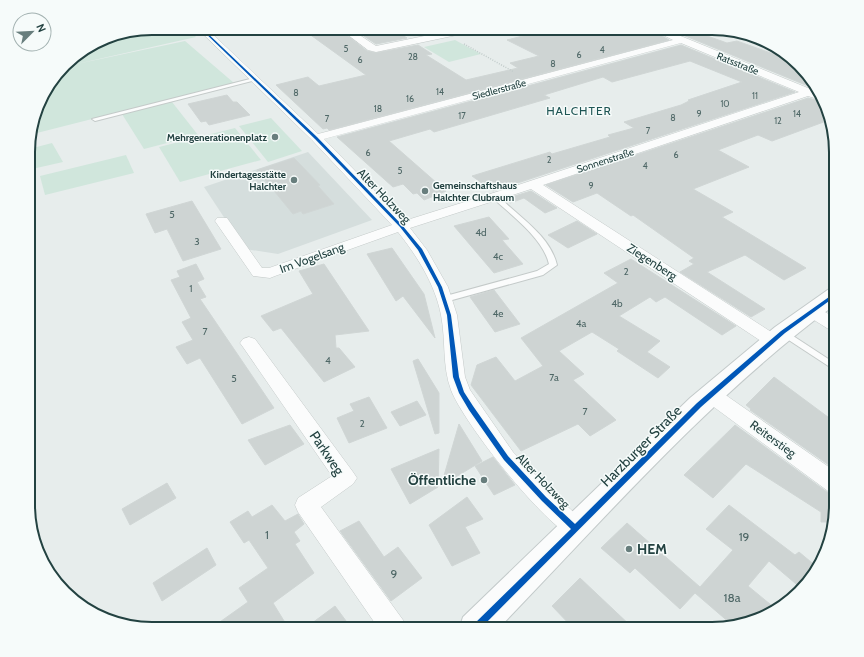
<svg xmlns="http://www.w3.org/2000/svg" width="864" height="657" viewBox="0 0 864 657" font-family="Cabin,sans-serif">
<rect width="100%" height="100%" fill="#e7edec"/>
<path fill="#d5dedd" d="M308,152L372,220L278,254L245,249L204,187Z"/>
<g fill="#d0e6dc">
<path d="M152,28H187L196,37L72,65L185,41L234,83L29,135L45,90L71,59L112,35Z"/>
<path d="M455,40L481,54L449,62L424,47Z"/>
<path d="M172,102L198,135L144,149L122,114Z"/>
<path d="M271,118L302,151L268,162L239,126Z"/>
<path d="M235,128L261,160L180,182L159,147Z"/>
<path d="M52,143L63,162L32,169L29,162V149Z"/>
<path d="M126,155L134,173L45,195L40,176Z"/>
</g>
<g fill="#ced4d3" stroke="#d0d6d5">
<path d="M301,28H338L367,51L376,53L418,45L432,54L426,55L466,80L518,68L510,63L539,56L507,40L554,28H648L669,40L329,130L327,128L323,129L276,85L308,77L319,86L366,75Z"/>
<path d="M380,28H391L407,38L376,44L361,34Z"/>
<path d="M666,28H685L727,43L737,41L796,62L818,90Z"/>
<path d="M681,45L795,92L493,191L472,176L550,152L552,154L610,137L608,135L634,128L624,122L681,105L689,101L688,100L742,82L690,61L612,82L603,77L544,95L550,98L434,132L430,129L389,141L446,191L424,200L417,193L413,194L403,184L393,187L337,137Z"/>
<path d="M227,95L233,102H237L250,115L209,125L206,121L201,122L188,104Z"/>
<path d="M808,98L824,102L829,120L772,141L758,135L718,150L749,167L693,189L733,212L722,217L806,268L784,280L745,255L707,272L765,309L751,317L680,272L694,264L689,261L694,258L633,215L631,216L597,193L573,202L546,185Z"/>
<path d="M294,158L320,185L318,186L334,204L303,214L301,211L293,214L257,170Z"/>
<path d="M531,191L557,208L545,213L524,198L510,203L505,199Z"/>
<path d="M192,201L221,249L183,261L167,229L155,233L146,214Z"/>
<path d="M489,217L509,239L502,240L523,264L494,273L454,226Z"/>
<path d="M577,221L597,234L568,248L548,235Z"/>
<path d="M392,248L424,294L435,338L403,296L396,301L367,254Z"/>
<path d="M631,259L736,326L722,335L665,297L656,302L650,297L619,316L660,341L647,352L670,367L658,378L617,351L619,349L592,332L559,351L584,374L573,380L616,420L590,436L578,424L521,451L471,385L477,365L496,357L515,381L543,366L521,338L618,283L604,273Z"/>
<path d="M196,264L204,279L197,282L206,297L200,299L274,408L242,424L200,358L187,364L176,347L193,340L182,322L191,318L171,280L180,277L177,271Z"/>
<path d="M324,264L369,331L335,335L336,348H339L355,367L324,382L281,328L273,331L261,316L313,294L299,271Z"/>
<path d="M494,290L520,324L495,332L470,297Z"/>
<path d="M418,359L439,393V433L435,434L413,361Z"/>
<path d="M774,377L836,423V470L750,410L751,409L746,405Z"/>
<path d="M369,397L387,428L349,443L337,418L354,411L350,404Z"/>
<path d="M417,401L426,415L400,426L391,412Z"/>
<path d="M459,424L482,461L441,486Z"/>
<path d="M290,425L304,444L265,465L248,440Z"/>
<path d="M735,425L827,492L836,494V513L834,522H821V512L746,464L713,498L684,475Z"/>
<path d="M439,449L438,487L410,504L391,469Z"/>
<path d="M493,457L515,485L494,495L475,466Z"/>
<path d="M167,483L176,498L130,525L122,509Z"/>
<path d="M467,497L483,519L465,527L480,553L452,566L429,525Z"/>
<path d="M272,505L285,521L298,514L304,524L294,532L300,541L295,544L314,573L273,603L289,629H210L248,602L239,588L268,568L249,540L244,543L230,522L248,511L252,517Z"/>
<path d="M729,505L795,555L799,552L817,567L802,589L769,561L748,586L776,609L766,616L731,624L695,593L680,609L635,568L630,573L601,548L627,523L700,587L733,550L706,529Z"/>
<path d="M359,521L384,557L398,547L422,578L391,601L340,531Z"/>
<path d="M207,548L216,565L162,601L153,583Z"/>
<path d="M580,578L634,629H574L552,606Z"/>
<path d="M335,606L352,629H304Z"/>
</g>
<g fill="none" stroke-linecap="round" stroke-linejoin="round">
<g stroke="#c4cac9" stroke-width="2">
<g id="lane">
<path d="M371,28H379L351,35L349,34Z"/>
<path d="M254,78H256V80L95,121L92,119Z"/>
<path d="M495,195C501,197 505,203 510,207C528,223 551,240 557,265L543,275L445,302L442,301L441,299L442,297L537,271L549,264C543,238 512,216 493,198L492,197Z"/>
<path d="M784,330L836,364V371L781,335L780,333Z"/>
</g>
</g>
<g stroke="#c4cac9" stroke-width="1">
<g id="street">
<path d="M197,28H206L318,134L673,40L649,28H661L820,93L824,101L808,96L543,185L779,337L782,341L779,345L773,347L767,345L531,189L410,228L427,250L448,287L457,315L465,377L470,390L513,452L552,492L583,521L586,528L583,535L575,538C545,527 463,422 451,390C442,366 446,340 441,315C435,284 417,256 398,232L275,276L270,278L253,276L215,221L217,218H227L262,268H269L392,225L312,140ZM681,43L799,92L512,187L404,221L324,139Z"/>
<path d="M339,28H349L376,46L463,28H480L476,31L376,52L368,50Z"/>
<path d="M812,305L836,318V332L830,330L806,315L804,311L806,307Z"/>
<path d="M249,337L255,339L353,472L357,478L353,484L321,507L403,620L407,629H379L298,512L295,505L298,498L332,476L243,347L240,343L243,339Z"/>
<path d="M710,387L717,389L836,472V493L828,491L703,399L701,394L703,389Z"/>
</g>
</g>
<g stroke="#c3caca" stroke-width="2">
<path id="secondary" d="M836,287V304C710,397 606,517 498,629H459L463,617L690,398L775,327L829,289Z"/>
</g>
<path stroke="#c2cccb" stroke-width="1.5" stroke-dasharray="1 1.5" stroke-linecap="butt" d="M464,44L514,72"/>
<use href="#lane" fill="#fbfcfc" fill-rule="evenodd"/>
<use href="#street" fill="#fbfcfc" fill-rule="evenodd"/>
<use href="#secondary" fill="#fbfcfc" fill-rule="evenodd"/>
<g stroke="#f6fbfa" stroke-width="3">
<path id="cycleway" d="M200,28H202L317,137L402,225L422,249L442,287L451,315L459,377L464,392L473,406L508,456L546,497L575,524L697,403L781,331L836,292V296L785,333L701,407L480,629H471L472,626L571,529L542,501L504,460L469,410L459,393L453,377L447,315L438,287L418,250L400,227L315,139Z"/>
</g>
<use href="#cycleway" fill="#0057b8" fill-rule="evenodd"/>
</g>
<g fill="#687e7d" stroke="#f6fbfa" stroke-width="1.5">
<circle cx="275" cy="137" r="4"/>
<circle cx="294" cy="180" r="4"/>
<circle cx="425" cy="191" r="4"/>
<circle cx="484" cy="480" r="4"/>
<circle cx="629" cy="549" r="4"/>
</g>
<g text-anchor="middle" stroke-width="3" stroke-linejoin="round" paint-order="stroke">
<g font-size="9" fill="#4e6766">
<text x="346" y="52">5</text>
<text x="602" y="53">4</text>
<text x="579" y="58">6</text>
<text x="413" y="60">28</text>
<text x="360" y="63">6</text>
<text x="553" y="67">8</text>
<text x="440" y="95">14</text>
<text x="296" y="96">8</text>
<text x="755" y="99">11</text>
<text x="410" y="102">16</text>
<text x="725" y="107">10</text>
<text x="378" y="112">18</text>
<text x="699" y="117">9</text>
<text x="797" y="117">14</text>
<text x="462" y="119">17</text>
<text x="673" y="121">8</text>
<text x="327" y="122">7</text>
<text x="778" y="124">12</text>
<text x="648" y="134">7</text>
<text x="368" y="156">6</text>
<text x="676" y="158">6</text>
<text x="549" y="163">2</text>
<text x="645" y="169">4</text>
<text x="400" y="174">5</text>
<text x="591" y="189">9</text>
</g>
<g font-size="10" fill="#234241" stroke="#f6fbfa">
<text transform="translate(738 63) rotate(22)" y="4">Ratsstraße</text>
<text transform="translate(499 89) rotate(-15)" y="4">Siedlerstraße</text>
<text transform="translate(605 160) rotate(-18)" y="4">Sonnenstraße</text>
</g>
<g font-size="10" font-weight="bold" fill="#234241" stroke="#f6fbfa" text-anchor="end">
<text x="267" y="141">Mehrgenerationenplatz</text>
<text x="286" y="178">Kindertagesstätte<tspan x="286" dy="12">Halchter</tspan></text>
<text x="433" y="189" text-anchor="start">Gemeinschaftshaus<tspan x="433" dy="12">Halchter Clubraum</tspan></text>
</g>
<g font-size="10" fill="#4e6766">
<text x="172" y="218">5</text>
<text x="481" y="236">4d</text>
<text x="197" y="245">3</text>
<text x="498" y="260">4c</text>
<text x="626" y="275">2</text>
<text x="191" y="292">1</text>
<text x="617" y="307">4b</text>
<text x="498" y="317">4e</text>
<text x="581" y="327">4a</text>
<text x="205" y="335">7</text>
<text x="328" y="364">4</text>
<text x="554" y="381">7a</text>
<text x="234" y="382">5</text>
<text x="585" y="415">7</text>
<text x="362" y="427">2</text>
</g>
<g font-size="12" letter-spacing="1" fill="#1e5554" stroke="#f6fbfa">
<text x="579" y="115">HALCHTER</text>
</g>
<g font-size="12" fill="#234241" stroke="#f6fbfa">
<text transform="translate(384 196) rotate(46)" y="4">Alter Holzweg</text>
<text transform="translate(312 258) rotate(-20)" y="4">Im Vogelsang</text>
<text transform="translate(652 262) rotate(33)" y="4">Ziegenberg</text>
<text transform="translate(773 439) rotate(36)" y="4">Reiterstieg</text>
<text transform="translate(543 481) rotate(46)" y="4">Alter Holzweg</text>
</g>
<g font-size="12" fill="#4e6766">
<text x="267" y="539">1</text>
<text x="744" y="541">19</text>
<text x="394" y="578">9</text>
<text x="732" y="602">18a</text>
</g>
<g font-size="14" fill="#234241" stroke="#f6fbfa">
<text transform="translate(641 446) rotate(-45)" y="5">Harzburger Straße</text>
<text transform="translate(327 453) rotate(56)" y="5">Parkweg</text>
</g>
<g font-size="14" font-weight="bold" fill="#234241" stroke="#f6fbfa" text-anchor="end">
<text x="476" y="485">Öffentliche</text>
<text x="637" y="554" text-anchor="start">HEM</text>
</g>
</g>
<path d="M0 0H864V657H0ZM152 35H712A117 117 0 0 1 829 152V505A117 117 0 0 1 712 622H152A117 117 0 0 1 35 505V152A117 117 0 0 1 152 35Z" fill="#f6fbfa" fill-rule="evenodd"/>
<path fill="none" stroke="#234241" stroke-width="2" d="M152 35H712A117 117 0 0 1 829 152V505A117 117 0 0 1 712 622H152A117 117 0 0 1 35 505V152A117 117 0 0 1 152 35Z"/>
<g transform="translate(32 32) rotate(66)"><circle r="19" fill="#f6fbfa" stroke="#a2b1b0"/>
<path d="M0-3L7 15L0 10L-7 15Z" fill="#687e7d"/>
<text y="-6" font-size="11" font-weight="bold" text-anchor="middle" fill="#234241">N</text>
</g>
</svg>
